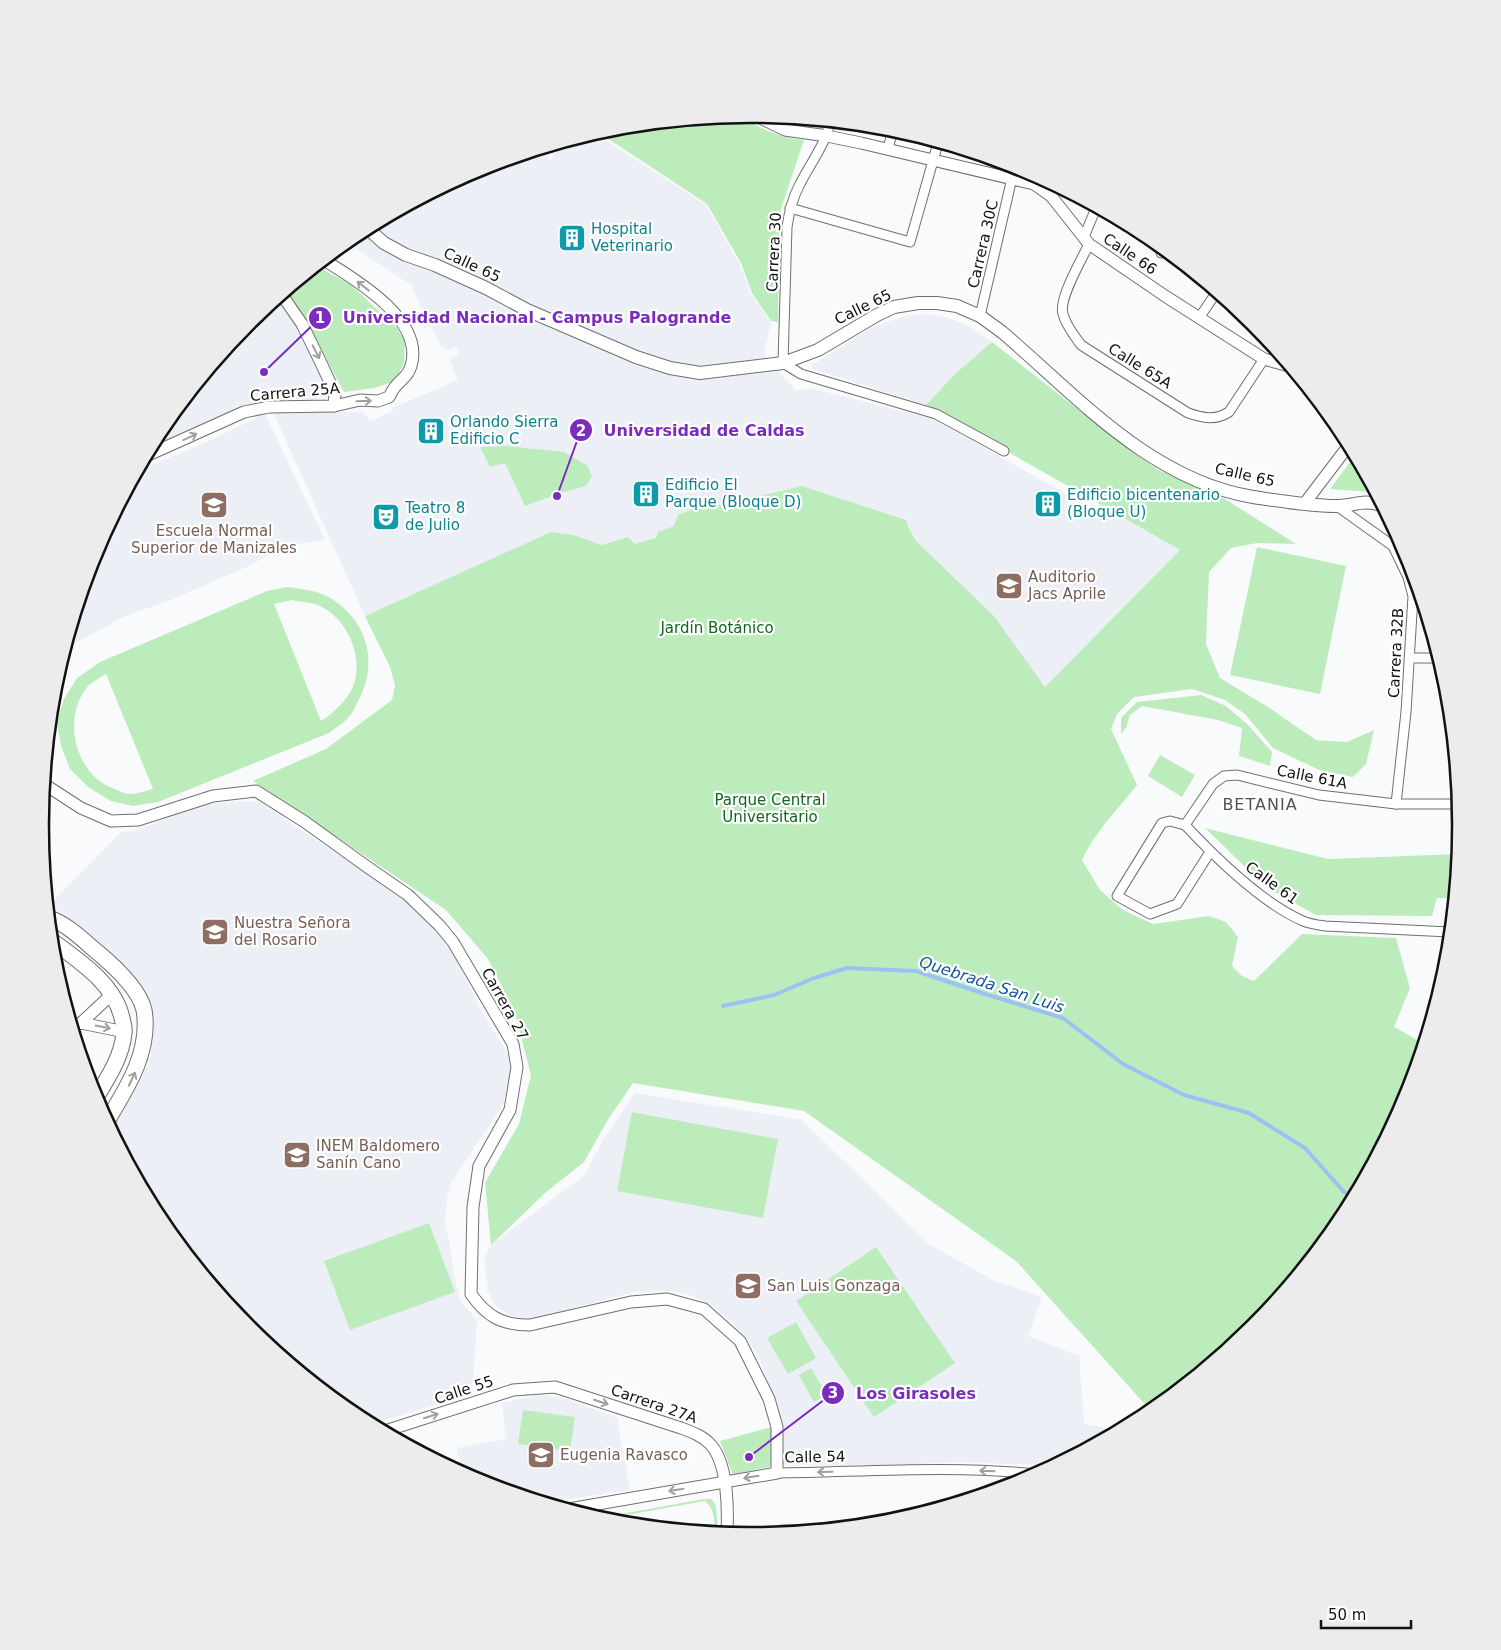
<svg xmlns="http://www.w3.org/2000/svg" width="1501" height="1650" viewBox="0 0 1501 1650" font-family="'DejaVu Sans',sans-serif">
<rect width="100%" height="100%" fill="#f9fafb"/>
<g fill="#edeff7">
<path d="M595,133L706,205L739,263L751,294L771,323L764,353L796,391L810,388L933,419L1096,511L1100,505L1180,550L1045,688L994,616L916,541L909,529L906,520L406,683L365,616L273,412H363L370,421L393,411L392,408L458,380L449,358L459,354L456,347L447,351L445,347L442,348L431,326L425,329L420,318L425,315L411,285L346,242L356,234L479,168L537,151L550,160L562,143Z"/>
<path d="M278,298L294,322L330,394L314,400L284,399L268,408L243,416L144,459L160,430L248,322Z"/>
<path d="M924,314L949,318L965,324L992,342L956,373L926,405L813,369L811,367L812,365L873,327L908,315Z"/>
<path d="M265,414L325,540L282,547L251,565L171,600L123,617L65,649L94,553L138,471L204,443Z"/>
<path d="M258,801L417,908L437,931L455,957L482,1012L509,1056L510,1073L503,1105L451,1183L447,1198L445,1225L449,1239L453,1270L460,1300L477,1321L472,1394L372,1424L356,1416L248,1327L160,1219L111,1128L132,1088L142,1077L151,1056L154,1028L149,1005L49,912L48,906L121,832L133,831L148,826L202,804Z"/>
<path d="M635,1093L802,1120L930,1245L995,1281L1042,1297L1028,1336L1079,1356L1084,1424L1118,1430L1046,1469L1039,1465L961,1462L889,1465H783L782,1426L762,1365L749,1341L730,1320L710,1305L690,1295L671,1291L634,1292L532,1319L515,1318L503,1311L494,1304L488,1291L484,1258L491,1245L585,1175L604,1138Z"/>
<path d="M538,1395L563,1398L617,1418L630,1490L548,1502L478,1481L454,1468L459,1461L457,1448L506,1439L502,1403Z"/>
</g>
<g fill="#bcecbc" fill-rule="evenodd">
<path d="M740,116C763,130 777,137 804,140L781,209L779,226L778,322L771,321L752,293L741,263L707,204L598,132L612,128Z"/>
<path d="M771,116L816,121L814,126Z"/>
<path d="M317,266L351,285L396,327L403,338L405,344L404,363L397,377L390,383L374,388L344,392L315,338L285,292Z"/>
<path d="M992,342L1127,448L1158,470L1225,499L1296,544L1257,543L1231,548L1209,572L1206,644L1220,678L1268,707L1316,740L1347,742L1374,730L1366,764L1353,777L1319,770L1273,748L1245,714L1225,700L1192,689L1134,697L1117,714L1111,729L1137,785C1118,809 1095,832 1082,860L1100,890L1123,910L1153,924L1209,916L1226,922L1238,937L1232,966L1242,976L1254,981L1302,934L1396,938L1410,988L1394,1027L1423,1043L1407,1097L1341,1220L1253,1328L1151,1411L1016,1261L804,1111L633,1083L609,1118L584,1162L545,1193L491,1245L485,1183L519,1124L531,1075L514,1010L488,959L446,910L253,781L326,749L392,700L395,685L390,667L365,616L551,532L573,535L602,545L628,537L635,544L656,538L658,532L674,526L678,515L693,509H704L802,486L906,520L909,529L916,541L994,616L1045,687L1180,550L926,405L956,373Z"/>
<path d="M506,446L564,452L588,466L592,477L586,486L564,492L525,506L505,463L490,467L480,447Z"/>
<path d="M1353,458L1359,463L1372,488L1370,492L1330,489Z"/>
<path d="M1257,547L1346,566L1320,694L1230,675Z"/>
<path d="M287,587C304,589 321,591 335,601C370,626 378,666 357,703C355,707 353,713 350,716C344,723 335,728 329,733L158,802L133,806L111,801L88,787L70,769L61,746L57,723L60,712L64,699L77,678L100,662L267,591ZM292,600C299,602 308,602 315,604C347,615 367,660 351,691C344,703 333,713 321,721L274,604ZM106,674L153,789C146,791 137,794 130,794C125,794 120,791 115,789C77,777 62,722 85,690C89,683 100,678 106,674Z"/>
<path d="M1201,695L1226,706L1248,725L1272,752L1270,766L1239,756L1242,728L1218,720L1142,706L1130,715L1126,728L1121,734V718L1137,702Z"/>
<path d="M1160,755L1195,775L1182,797L1148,776Z"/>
<path d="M1205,828L1328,859L1458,854L1454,898H1437L1432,916L1316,915L1267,888Z"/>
<path d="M632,1112L778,1139L763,1218L617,1191Z"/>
<path d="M429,1223L455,1292L350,1330L324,1261Z"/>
<path d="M876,1247L955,1363L874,1417L796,1301Z"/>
<path d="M796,1322L816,1358L788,1374L767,1338Z"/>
<path d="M811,1368L827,1395L814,1402L799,1375Z"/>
<path d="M523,1410L575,1417L570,1451L518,1444Z"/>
<path d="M771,1427L773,1448L772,1466L733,1475L720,1441Z"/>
<path d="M704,1499H712L716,1506L718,1532H714C715,1521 715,1509 705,1501L610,1518V1516Z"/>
</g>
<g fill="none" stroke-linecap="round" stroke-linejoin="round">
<path stroke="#9bc2f3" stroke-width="4" d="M723,1006L774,995L814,978L847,968L916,971L988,995L1063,1018L1123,1064L1184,1095L1249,1113L1305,1148L1344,1192L1354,1196"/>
<g stroke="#6f6f70" stroke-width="11">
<g id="minor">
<path d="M830,122C825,146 809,165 799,186C792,199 789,213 787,227L783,363L801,374L936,414L1004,451"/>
<path d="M888,149L893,129"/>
<path d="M790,208L910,242L938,143"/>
<path d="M1084,237L1096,208"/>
<path d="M1089,244C1082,259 1058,299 1063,314C1066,326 1074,335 1081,345L1188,413C1203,418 1215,421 1229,412L1264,359"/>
<path d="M1161,253L1164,249"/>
<path d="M980,316L1012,178"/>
<path d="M1199,318L1216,293"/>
<path d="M1337,506L1393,546L1408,577L1413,596L1406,712L1396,804"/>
<path d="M1410,658H1439"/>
<path d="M1185,825L1213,784L1224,776L1237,775L1319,795L1396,804H1459"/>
<path d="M1185,825C1215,857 1262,903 1303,921C1310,924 1318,925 1325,926L1450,932"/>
<path d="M1185,825L1170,821L1162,823L1117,896L1150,914L1177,904L1210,852"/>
<path d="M777,1473C863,1472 950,1465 1036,1474"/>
</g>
</g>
<g stroke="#6f6f70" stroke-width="13">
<g id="tertiary">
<path d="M754,115L785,130L827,136L861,143L1034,184L1051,196L1089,244L1165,296L1264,359L1289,366"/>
<path d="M282,295L302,324L321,363L335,393L334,406"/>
<path d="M146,456L244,412L269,407L334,406L360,400L378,401L389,397C391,394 392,390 395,387C401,379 408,377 411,366C425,320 356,280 324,260"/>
<path d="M1305,503L1349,445"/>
<path d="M44,784L81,808L111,821L138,820L213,796L256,791L305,822L366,866L408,895L440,926L453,942L513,1044L517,1067L510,1110L479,1166L473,1207L471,1294C487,1317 502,1325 530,1325L631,1302L667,1299L704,1309L740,1341L769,1399L777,1427V1473L569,1509"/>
<path d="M81,1023L125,1032"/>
<path d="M73,1026L81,1023L112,994"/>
<path d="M385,1431L513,1390L555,1387L681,1428C692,1432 703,1436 711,1445C728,1464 728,1510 727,1533"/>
</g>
</g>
<g stroke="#6f6f70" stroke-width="14">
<path id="secondary" d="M367,228L384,243L406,255L435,265L486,288L527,310L636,357L670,368L700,373L783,363L818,350L877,315L894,307L918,303H937L957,306L980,316L1002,332C1077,396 1150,480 1253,497C1280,501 1309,506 1336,506C1355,506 1362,499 1381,505"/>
</g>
<g stroke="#6f6f70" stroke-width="17">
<g id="primary">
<path d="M49,918C67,924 82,939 96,951C113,965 139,988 144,1010C151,1051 127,1088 107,1121"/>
<path d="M51,940C79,961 114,983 122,1018C123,1023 125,1028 124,1033C122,1057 107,1079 95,1099"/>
</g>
</g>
<use href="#minor" stroke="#fff" stroke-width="9"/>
<use href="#tertiary" stroke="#fff" stroke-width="11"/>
<use href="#secondary" stroke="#fff" stroke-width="12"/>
<use href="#primary" stroke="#fff" stroke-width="15"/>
</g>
<defs><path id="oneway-shaft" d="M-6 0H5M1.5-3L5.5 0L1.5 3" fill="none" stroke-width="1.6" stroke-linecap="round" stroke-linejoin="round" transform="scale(1.25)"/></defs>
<g stroke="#a0a0a1">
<use href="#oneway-shaft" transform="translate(363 286) rotate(-142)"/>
<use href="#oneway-shaft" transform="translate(316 352) rotate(63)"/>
<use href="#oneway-shaft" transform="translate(364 401) rotate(-2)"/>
<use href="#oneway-shaft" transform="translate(190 437) rotate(-25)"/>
<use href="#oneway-shaft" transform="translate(103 1027) rotate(12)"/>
<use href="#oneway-shaft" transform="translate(132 1079) rotate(-65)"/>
<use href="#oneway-shaft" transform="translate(601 1402) rotate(18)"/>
<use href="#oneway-shaft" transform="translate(431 1416) rotate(-18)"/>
<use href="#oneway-shaft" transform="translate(987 1471) rotate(-178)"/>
<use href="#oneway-shaft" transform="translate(825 1472) rotate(179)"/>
<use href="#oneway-shaft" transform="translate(751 1477) rotate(171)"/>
<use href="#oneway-shaft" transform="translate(676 1490) rotate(170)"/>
</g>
<defs>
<g id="building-square" transform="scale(1.4375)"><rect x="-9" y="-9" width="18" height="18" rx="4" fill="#0f9aa8" stroke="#fff"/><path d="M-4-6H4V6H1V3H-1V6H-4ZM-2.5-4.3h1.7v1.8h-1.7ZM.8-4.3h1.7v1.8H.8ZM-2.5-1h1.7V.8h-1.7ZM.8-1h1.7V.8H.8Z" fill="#fff"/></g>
<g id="school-square" transform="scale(1.4375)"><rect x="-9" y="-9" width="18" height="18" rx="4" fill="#8d6e63" stroke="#fff"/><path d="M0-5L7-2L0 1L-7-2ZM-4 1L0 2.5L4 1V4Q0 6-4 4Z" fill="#fff"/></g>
<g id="theatre-square" transform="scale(1.4375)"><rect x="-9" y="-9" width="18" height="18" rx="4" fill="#0f9aa8" stroke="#fff"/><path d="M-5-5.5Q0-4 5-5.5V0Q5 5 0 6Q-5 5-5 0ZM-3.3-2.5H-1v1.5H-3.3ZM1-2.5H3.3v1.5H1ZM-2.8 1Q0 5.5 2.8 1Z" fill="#fff"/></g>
<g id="university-square" transform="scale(1.4375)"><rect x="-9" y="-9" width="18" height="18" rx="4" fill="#8d6e63" stroke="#fff"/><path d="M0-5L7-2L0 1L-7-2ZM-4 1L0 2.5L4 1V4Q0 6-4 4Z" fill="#fff"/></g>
</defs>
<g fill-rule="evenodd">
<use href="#building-square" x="572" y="238"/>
<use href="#building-square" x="431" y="431"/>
<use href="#building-square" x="646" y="494"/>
<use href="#building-square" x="1048" y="504"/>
<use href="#school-square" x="214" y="505"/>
<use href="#theatre-square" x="386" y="517"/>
<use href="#university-square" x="1009" y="586"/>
<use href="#school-square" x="215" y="932"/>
<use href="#school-square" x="297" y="1155"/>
<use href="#school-square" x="748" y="1286"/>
<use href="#school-square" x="541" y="1455"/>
</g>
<g text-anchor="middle" stroke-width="4.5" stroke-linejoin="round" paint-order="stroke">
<g font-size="15" fill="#0d838f" stroke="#fff" text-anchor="start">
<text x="591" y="234">Hospital<tspan x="591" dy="17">Veterinario</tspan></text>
<text x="450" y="427">Orlando Sierra<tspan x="450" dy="17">Edificio C</tspan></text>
<text x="665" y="490">Edificio El<tspan x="665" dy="17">Parque (Bloque D)</tspan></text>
<text x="1067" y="500">Edificio bicentenario<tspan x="1067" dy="17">(Bloque U)</tspan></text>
<text x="405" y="513">Teatro 8<tspan x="405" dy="17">de Julio</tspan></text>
</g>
<g font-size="15" fill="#121213" stroke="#fff">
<text transform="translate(983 244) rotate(-77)" y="5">Carrera 30C</text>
<text transform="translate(774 252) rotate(-87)" y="5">Carrera 30</text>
<text transform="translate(1130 254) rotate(34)" y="5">Calle 66</text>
<text transform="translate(472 265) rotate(25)" y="5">Calle 65</text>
<text transform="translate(863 307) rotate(-26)" y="5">Calle 65</text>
<text transform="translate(1140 366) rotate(32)" y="5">Calle 65A</text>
<text transform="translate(295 392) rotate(-5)" y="5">Carrera 25A</text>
<text transform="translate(1245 475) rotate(13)" y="5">Calle 65</text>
<text transform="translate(1396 653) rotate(-87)" y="5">Carrera 32B</text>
<text transform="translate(1312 777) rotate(11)" y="5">Calle 61A</text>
<text transform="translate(1272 883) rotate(36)" y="5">Calle 61</text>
<text transform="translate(505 1004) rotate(61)" y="5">Carrera 27</text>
<text transform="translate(464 1390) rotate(-18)" y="5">Calle 55</text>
<text transform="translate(654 1404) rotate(19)" y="5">Carrera 27A</text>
<text transform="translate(815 1457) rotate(-1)" y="5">Calle 54</text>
</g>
<g font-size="15" fill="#785e54" stroke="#fff" text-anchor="start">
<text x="214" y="536" text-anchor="middle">Escuela Normal<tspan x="214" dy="17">Superior de Manizales</tspan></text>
<text x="1028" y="582">Auditorio<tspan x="1028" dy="17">Jacs Aprile</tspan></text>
<text x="234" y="928">Nuestra Señora<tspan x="234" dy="17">del Rosario</tspan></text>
<text x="316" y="1151">INEM Baldomero<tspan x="316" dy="17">Sanín Cano</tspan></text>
<text x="767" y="1291">San Luis Gonzaga</text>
<text x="560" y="1460">Eugenia Ravasco</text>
</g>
<g font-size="15" fill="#0f661e" stroke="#fff">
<text x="717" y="633">Jardín Botánico</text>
<text x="770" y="805">Parque Central<tspan x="770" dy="17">Universitario</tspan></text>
</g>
<g font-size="16" letter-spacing="1" fill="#525253" stroke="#fff">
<text x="1260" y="810">BETANIA</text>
</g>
<g font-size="16" font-style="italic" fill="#14579e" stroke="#fff">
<text transform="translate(992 984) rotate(18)" y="6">Quebrada San Luis</text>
</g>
</g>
<path d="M0 0H1501V1650H0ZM750 123H751A701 701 0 0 1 1452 824V826A701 701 0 0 1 751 1527H750A701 701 0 0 1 49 826V824A701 701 0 0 1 750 123Z" fill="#ececec" fill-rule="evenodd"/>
<path fill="none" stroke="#121213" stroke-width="2.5" d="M750 123H751A701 701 0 0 1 1452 824V826A701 701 0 0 1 751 1527H750A701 701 0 0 1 49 826V824A701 701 0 0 1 750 123Z"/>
<path fill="none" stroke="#7b2cbf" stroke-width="2" d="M264 372L320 318M557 496L581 430M749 1457L833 1393"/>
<g fill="#7b2cbf" stroke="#fff" stroke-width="2">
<circle cx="264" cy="372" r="5"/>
<circle cx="557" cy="496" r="5"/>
<circle cx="749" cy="1457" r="5"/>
<circle cx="320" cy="318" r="12"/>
<circle cx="581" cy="430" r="12"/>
<circle cx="833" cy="1393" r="12"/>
</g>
<g font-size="15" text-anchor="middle" font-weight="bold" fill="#fff">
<text x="320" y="323">1</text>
<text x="581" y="436">2</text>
<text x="833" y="1398">3</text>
</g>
<g font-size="16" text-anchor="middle" font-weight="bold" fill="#7b2cbf" stroke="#fff" stroke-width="4.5" stroke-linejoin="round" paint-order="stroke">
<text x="537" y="323">Universidad Nacional - Campus Palogrande</text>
<text x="704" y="436">Universidad de Caldas</text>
<text x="916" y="1399">Los Girasoles</text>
</g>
<path d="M1321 1620v8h90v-8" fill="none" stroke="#121213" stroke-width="2.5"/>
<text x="1328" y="1620" font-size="15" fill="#121213" stroke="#ffffff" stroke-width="4" paint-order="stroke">50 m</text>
</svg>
